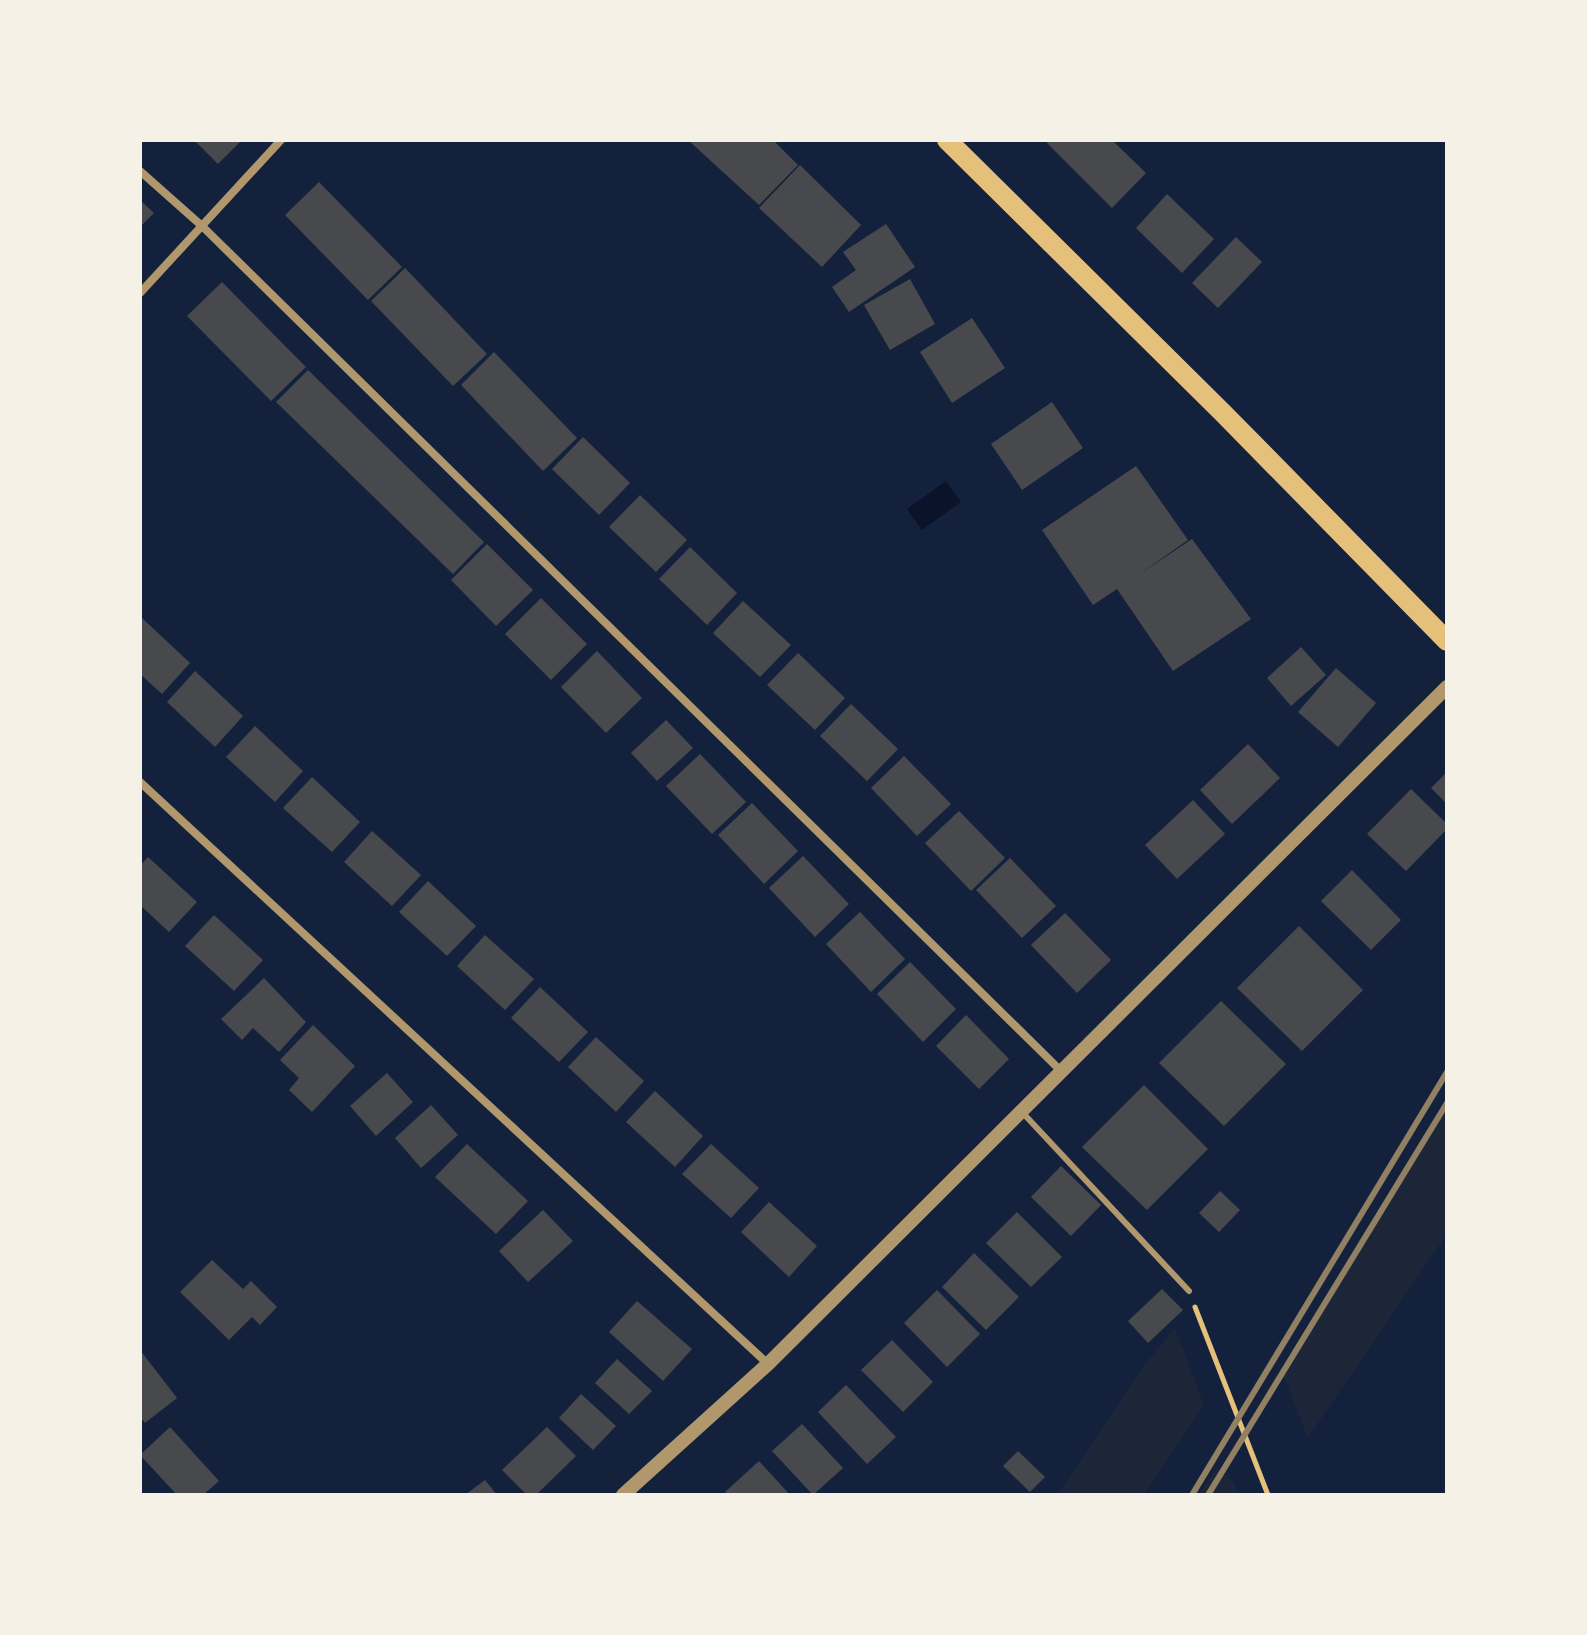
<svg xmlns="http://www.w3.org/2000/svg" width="1587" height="1635" viewBox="0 0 1587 1635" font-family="Mulish,sans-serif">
<rect width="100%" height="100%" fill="#14213d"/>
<g fill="#1d2539">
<path d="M1447,1109V1234L1308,1438L1281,1369Z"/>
<path d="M1175,1328L1204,1405L1143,1495H1058L1145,1364Z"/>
<path d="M1217,1468L1233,1481L1239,1495H1198Z"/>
</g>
<path fill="#0b132b" d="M946,481L961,502L922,530L907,509Z"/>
<g fill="#48494c">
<path d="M194,140H242L218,164Z"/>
<path d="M688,140H773L798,165L759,205Z"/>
<path d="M1050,140H1112L1146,173L1112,208L1047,143Z"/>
<path d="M800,165L861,225L822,267L759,208Z"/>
<path d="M319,182L402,267L368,300L285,215Z"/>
<path d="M1167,194L1214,239L1182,273L1136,228Z"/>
<path d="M140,200L154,213L140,227Z"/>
<path d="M886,224L915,267L849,312L832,287L856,270L843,252Z"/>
<path d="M1236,237L1262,262L1218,308L1192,283Z"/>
<path d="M405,268L487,354L453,386L371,301Z"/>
<path d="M910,279L935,324L890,350L864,305Z"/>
<path d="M222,282L306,367L271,401L187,316Z"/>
<path d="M972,318L1005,368L952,403L920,352Z"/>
<path d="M494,352L577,438L543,471L461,385Z"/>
<path d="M308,370L484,542L453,574L276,402Z"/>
<path d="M1052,402L1083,448L1022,490L991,444Z"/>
<path d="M583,437L630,483L599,515L552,469Z"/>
<path d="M1136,466L1188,540L1137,576L1192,539L1251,619L1173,671L1117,589L1093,605L1042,530Z"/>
<path d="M640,495L687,540L656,572L609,527Z"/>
<path d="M487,544L533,590L496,626L451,580Z"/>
<path d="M690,547L737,593L707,625L659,579Z"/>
<path d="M541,598L587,644L551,680L505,634Z"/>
<path d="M743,601L791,645L760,677L713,633Z"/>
<path d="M142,618L190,663L162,694L140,674Z"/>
<path d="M1301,647L1326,675L1291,706L1267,678Z"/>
<path d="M597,651L642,698L606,733L561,687Z"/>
<path d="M798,653L845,698L815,730L767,685Z"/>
<path d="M1336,668L1376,703L1338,747L1298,712Z"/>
<path d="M195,671L243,716L215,747L167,702Z"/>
<path d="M851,704L898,749L867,781L820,736Z"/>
<path d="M666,720L693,748L657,781L631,753Z"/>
<path d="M255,726L303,771L275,802L226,757Z"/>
<path d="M1248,744L1280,778L1232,824L1200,790Z"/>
<path d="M700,754L746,802L712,834L666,786Z"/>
<path d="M904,756L951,804L917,836L871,788Z"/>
<path d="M1447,772V804L1431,788Z"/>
<path d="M312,777L360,822L332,852L283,808Z"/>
<path d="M1411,789L1447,824V829L1406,871L1367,834Z"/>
<path d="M1193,800L1225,834L1177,879L1145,845Z"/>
<path d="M752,803L798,851L764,884L718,835Z"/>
<path d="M959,811L1005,858L971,891L925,843Z"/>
<path d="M372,831L421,875L392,906L344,862Z"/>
<path d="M803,856L849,904L815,937L769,888Z"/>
<path d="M148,857L197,902L169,932L140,905V866Z"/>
<path d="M1010,858L1056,906L1022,938L976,890Z"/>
<path d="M1352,870L1401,920L1371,950L1321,901Z"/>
<path d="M428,881L476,926L447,956L399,912Z"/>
<path d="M860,912L905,959L871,992L826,944Z"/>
<path d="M1065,913L1111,960L1077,993L1031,945Z"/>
<path d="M214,915L263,960L234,991L185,946Z"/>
<path d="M1299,926L1363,990L1302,1051L1237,988Z"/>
<path d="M485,935L534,979L505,1010L457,966Z"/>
<path d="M910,962L956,1009L923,1042L877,994Z"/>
<path d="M264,978L306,1022L279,1052L253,1028L242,1040L221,1019Z"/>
<path d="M540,987L588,1032L559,1062L511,1018Z"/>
<path d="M1221,1001L1286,1064L1224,1126L1159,1063Z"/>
<path d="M966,1015L1009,1059L979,1089L936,1046Z"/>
<path d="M313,1025L355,1066L312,1112L289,1090L299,1078L280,1060Z"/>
<path d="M596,1037L644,1081L616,1112L568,1067Z"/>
<path d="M387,1073L413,1102L376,1136L350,1106Z"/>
<path d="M1144,1085L1208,1149L1147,1210L1082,1147Z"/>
<path d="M655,1091L703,1136L675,1167L626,1122Z"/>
<path d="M431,1105L458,1135L421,1168L395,1138Z"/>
<path d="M467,1144L528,1201L496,1234L435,1177Z"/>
<path d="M711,1144L759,1188L731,1218L682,1174Z"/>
<path d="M1061,1166L1101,1205L1071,1236L1031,1197Z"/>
<path d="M1220,1191L1240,1210L1219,1232L1199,1213Z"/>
<path d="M769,1202L817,1246L789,1277L741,1232Z"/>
<path d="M543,1210L573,1241L528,1282L499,1251Z"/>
<path d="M1017,1212L1062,1257L1031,1287L986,1243Z"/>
<path d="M974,1253L1019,1297L986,1330L942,1287Z"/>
<path d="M212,1260L243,1289L251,1281L277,1307L260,1325L252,1317L229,1340L180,1292Z"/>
<path d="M1162,1289L1183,1310L1148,1343L1128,1321Z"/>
<path d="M937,1290L980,1334L947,1367L904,1323Z"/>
<path d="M637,1301L692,1349L663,1381L609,1332Z"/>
<path d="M892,1340L933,1382L903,1412L861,1370Z"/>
<path d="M140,1350L177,1398L145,1423L140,1417Z"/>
<path d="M617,1359L652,1391L629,1414L595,1383Z"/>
<path d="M846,1385L896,1437L867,1464L818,1412Z"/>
<path d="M581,1394L616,1426L593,1450L559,1418Z"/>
<path d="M802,1424L843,1468L813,1495L772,1451Z"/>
<path d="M170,1427L219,1481L203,1495H177L140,1455Z"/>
<path d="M547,1427L576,1456L536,1495H527L502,1470Z"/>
<path d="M1018,1451L1045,1477L1030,1492L1003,1466Z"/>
<path d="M759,1461L790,1495H728L725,1492Z"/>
<path d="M485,1480L497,1495H465Z"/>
</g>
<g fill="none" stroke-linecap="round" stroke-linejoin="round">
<path stroke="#e5c07b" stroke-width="5" d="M1195,1307L1268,1495"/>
<path stroke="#b1986c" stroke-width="6" d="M1022,1112L1189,1291"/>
<g stroke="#b1986c" stroke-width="8">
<path d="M140,171L202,226L1060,1070"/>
<path d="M140,293L281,140"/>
<path d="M140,782L768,1364"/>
</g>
<path stroke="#b1986c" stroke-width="14" d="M623,1495L768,1364L1447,687"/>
<path stroke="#e5c07b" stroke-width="20" d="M947,140L1223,413L1447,641"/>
<g stroke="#918062" stroke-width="6">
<path d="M1192,1495L1447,1072"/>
<path d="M1208,1495L1447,1103"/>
</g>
</g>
<rect width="1587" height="1635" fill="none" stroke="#f6f1e7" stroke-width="284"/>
</svg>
